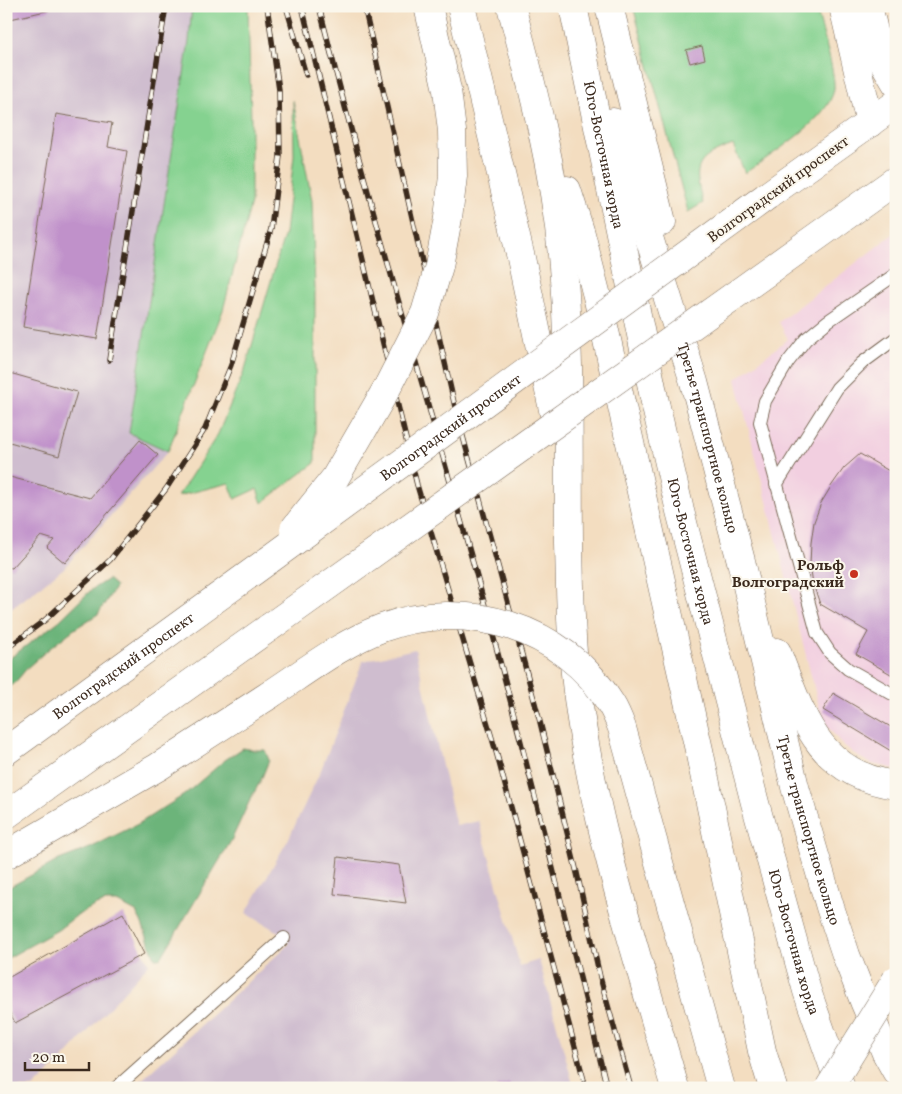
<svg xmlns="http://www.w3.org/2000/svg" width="902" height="1094" viewBox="0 0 902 1094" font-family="Vollkorn,serif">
<rect width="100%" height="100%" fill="#fbf7ec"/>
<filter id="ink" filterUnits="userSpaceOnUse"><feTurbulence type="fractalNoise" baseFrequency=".02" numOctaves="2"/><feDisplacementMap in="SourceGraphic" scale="10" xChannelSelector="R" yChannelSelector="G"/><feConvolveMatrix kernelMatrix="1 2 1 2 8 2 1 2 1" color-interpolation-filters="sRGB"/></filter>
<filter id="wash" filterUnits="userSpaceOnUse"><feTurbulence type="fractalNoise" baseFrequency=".0096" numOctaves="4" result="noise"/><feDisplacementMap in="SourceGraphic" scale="20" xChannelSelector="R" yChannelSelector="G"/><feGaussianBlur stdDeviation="1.12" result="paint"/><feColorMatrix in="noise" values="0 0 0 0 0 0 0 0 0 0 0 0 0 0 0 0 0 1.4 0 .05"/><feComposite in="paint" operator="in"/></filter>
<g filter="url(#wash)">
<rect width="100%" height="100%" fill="#f3ddc0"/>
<path fill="#f2cfe0" d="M896,232V769L872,764L857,756L840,742L827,726L819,707L736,379L788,339L779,322Z"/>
<g fill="#cfbdcf">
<path d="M6,6H192L189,41L129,433L168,451L64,568L6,613Z"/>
<path d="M415,649L456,826L479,821L520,966L539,960L574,1088H133L289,944L278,932L246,913L288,840L321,770L363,661Z"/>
<path d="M123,913L149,964L59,1063L33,1088H6V979Z"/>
</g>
<g fill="#85d290" stroke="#607e57">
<path d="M192,6H248L251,120V203L223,310L168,451L129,433L189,41Z"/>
<path d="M633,6H816C820,25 836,73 834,89C830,119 769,156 745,173L733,145C696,158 692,166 703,203L688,212Z"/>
<path d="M293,100L312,201L315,289V463L262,503L257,489L235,499L229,483L178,496L218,434L245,369L285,233L294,156Z"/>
</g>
<g fill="#6cb47a" stroke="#546f4c">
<path d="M108,579L116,586L98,614L73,630L45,652L28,667L14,684L6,689V661L59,621L91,590Z"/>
<path d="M243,748L254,750H265L269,760L261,780L250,800L231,841L161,958H155L141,921L136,912L117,902H106L96,905L76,916L58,930L6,959V889L59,860L90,848L138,824L184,795L225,760Z"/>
</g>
<g id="blocks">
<g fill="#c091ca">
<path d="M6,6H49L50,10L6,20Z"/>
<path d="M702,46L705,59L690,63L686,50Z"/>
<path d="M56,114L112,123L108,147L127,151L97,339L23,327Z"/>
<path d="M6,372L77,392L59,456L6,441Z"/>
<path d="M140,440L158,455L65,563L47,548L54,540L41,536L12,568L6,567V476L90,498Z"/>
<path d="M860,454L896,475V677L856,654L868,632L820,604L813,584L810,564L811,543L814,522L821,503L832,485L844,468Z"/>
<path d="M833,693L896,730V754L823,710Z"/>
<path d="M338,857L399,865L406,903L334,894Z"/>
<path d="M123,913L144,954L15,1023L6,1005V979Z"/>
<path d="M510,1083L511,1088H495V1087Z"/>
</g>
</g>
</g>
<g filter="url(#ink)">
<use href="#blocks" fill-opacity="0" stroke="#7b6957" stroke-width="1"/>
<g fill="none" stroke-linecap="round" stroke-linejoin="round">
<g stroke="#7b6957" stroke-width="14">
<g id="service">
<path d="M896,274L828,321L806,339L788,362L765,401L760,422L817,633L830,653L848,669L896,696"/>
<path d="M776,485L837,388L862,363L896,338"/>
<path d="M116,1088L284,938"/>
</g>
</g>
<g stroke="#7b6957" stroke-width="29">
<g id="primary">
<path d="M461,6L521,258L555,419"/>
<path d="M511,6C533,88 554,170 562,255C571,350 568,447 569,542C570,583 570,623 574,664C588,809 635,948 675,1088"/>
<path id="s1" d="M573,6L656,407L680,511L755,803L807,991L841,1088"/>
<path d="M609,6L662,222"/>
<path d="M843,6L870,123"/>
<path d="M868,6L880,56L896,83"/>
<path id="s2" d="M613,122L694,382L741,561L795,787L830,907L846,955L864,1001L886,1053L896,1071"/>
<path d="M567,190L581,234L598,300L699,750L762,1051L773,1088"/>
<path d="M767,196L896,104"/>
<path d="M805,245L896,180"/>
<path d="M777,652C802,716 818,775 896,785"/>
<path id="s3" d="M6,751L269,560"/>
<path d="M6,815L270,627"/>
<path d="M6,855L158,767L271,694"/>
</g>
</g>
<use href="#service" stroke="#fff" stroke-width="12"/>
<use href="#primary" stroke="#fff" stroke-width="28"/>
<g stroke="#3b2a1e" stroke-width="5.5">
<g id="rail">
<path d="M286,6L306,75"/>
<path d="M302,6L417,485L497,755L586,1088"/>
<path d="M319,6C370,210 431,411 487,613C530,771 568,929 607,1088"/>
<path d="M364,6L455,407L539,718L577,873L600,977L631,1088"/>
<path d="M109,360L166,6"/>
<path d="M6,649L45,620L110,560L166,489L205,429L231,365L271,229L280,156L279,90L267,6"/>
</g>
</g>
<use href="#rail" stroke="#fbf7ec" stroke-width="4" stroke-dasharray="11" stroke-linecap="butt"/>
<g stroke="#7b6957" stroke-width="29" stroke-linecap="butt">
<g id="primary-bridge">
<path d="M294,529L335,478L387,388L425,313L439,266L448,218L453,176L452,131L447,90L428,6"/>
<path id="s4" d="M269,560L767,196"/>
<path d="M270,627L805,245"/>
<path d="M271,694C306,671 342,643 382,628C464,597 565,627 611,704C616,712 619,720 622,728L721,1088"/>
<path d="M829,1088L896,980"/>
</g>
</g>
<use href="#primary-bridge" stroke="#fff" stroke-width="28"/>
</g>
</g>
<circle fill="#c8321e" stroke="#fbf7ec" stroke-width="2" cx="854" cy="574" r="5"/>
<g text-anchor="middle" stroke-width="4" stroke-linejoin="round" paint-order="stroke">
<g font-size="15" fill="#3b2a1e" stroke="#fbf7ec">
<text dy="5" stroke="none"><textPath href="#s1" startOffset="152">Юго-Восточная хорда</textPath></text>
<text transform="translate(778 189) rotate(-36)" y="5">Волгоградский проспект</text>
<text dy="5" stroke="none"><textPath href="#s4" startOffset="225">Волгоградский проспект</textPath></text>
<text dy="5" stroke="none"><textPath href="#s2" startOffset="330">Третье транспортное кольцо</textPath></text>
<text dy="5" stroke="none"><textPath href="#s1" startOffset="558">Юго-Восточная хорда</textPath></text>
<text dy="5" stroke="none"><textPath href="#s3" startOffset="145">Волгоградский проспект</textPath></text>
<text dy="5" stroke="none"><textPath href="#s2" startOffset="735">Третье транспортное кольцо</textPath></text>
<text dy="5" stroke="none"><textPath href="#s1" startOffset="962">Юго-Восточная хорда</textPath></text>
</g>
<g font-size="15" font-weight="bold" fill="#3b2a1e" stroke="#fbf7ec" text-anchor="end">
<text x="844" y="570">Рольф<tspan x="844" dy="17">Волгоградский</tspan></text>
</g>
</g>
<rect width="902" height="1094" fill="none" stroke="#fbf7ec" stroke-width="25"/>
<path d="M25 1062v8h64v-8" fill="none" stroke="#3b2a1e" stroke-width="2.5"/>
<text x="32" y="1062" font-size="15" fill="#3b2a1e" stroke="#fbf7ec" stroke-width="4" paint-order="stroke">20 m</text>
</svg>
